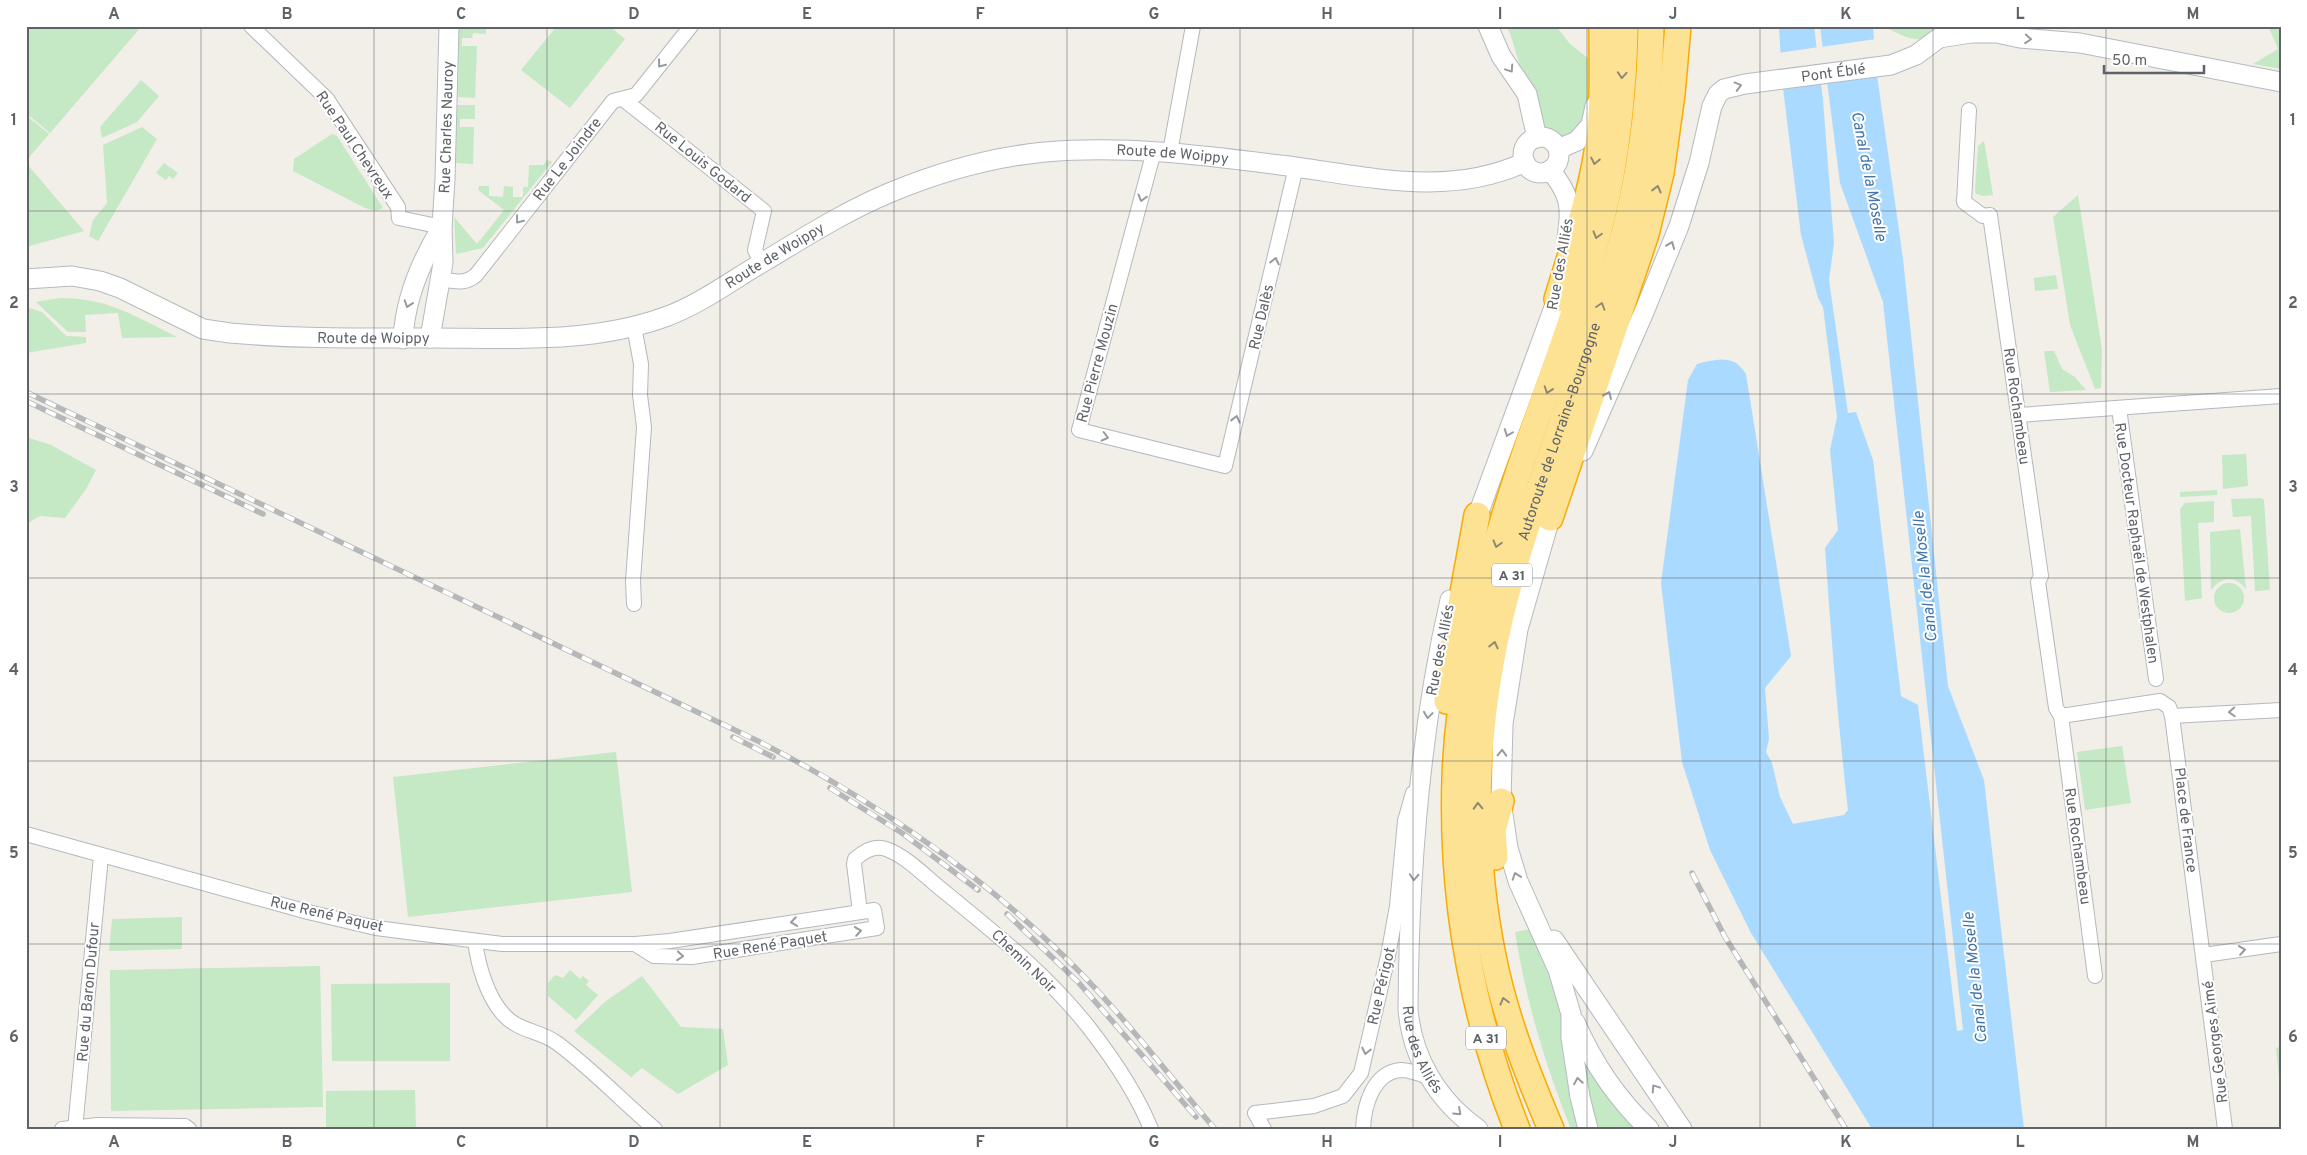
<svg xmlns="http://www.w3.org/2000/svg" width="2307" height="1155" viewBox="0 0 2307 1155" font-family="Overpass,sans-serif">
<rect width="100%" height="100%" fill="#f1efe8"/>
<g fill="#c5e8c5">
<path d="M26,26H140L141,27L50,133L26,113Z"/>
<path d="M459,26L486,27V34L473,33L472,38H462V46H477L475,98L458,97Z"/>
<path d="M557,26H609L625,39L570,108L521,70Z"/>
<path d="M1507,26H1556L1570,44L1598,66C1593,85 1588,112 1576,129C1571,136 1560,139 1552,142C1527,113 1522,62 1507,26Z"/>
<path d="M1883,26H1944C1921,48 1907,38 1883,26Z"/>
<path d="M2268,26H2281V69L2253,64L2278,49Z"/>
<path d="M141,80L159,96L137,122L102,138L100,127Z"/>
<path d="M457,105H475V119H460V127H474L473,164L456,163Z"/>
<path d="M26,115L49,134L26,161Z"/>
<path d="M142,127L157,139L98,241L89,236L93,220L107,203L103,145Z"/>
<path d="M332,134L337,136L383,208L376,211L365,208L293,171L294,159Z"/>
<path d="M1984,141L1993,195L1983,196L1976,194L1975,190L1978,146Z"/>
<path d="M547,160L552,162L483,248L456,254L454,217L477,244L504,210L478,190L479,186H489V196L503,197L504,186L513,187V197H523V187H528L529,165H543Z"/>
<path d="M164,163L178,173L173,179L169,176L166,180L156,173Z"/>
<path d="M27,164L84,231L26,247Z"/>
<path d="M2078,195L2102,350L2101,388L2095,389L2070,325L2053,217Z"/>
<path d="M2056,275L2058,289L2035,291L2034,278Z"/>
<path d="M60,298C108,298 135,316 177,337L122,338L118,313L85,315L86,332H68L36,302Z"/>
<path d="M26,307L42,312L66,336L86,337V343L26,353Z"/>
<path d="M2044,351H2054L2062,369L2075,377L2086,390L2050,392Z"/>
<path d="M26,437L51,445L96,470L86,489L65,518L40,516L26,524Z"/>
<path d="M2246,454L2248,486L2223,489L2222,455Z"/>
<path d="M2217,490V495L2180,497V492Z"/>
<path d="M2261,498L2264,500L2270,590L2255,591L2251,516L2233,517L2231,499Z"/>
<path d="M2214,501V522L2198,523L2202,598L2185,601L2180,509L2185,503Z"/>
<path d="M2240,529L2246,589C2234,575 2222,577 2211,590L2210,532Z"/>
<circle cx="2229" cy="598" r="15"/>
<path d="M2122,746L2131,803L2085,810L2077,752Z"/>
<path d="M616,752L632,892L408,917L393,777Z"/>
<path d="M182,917V949L109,951L112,919Z"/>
<path d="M1531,929L1557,992L1583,1129H1571C1545,1065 1526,1001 1515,932Z"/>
<path d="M320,966L323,1107L111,1111L110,970Z"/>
<path d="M570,970L580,979L583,976L589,981L586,985L598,995L576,1020L548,996V983L555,975L563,978Z"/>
<path d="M642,976L681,1027L723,1029L728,1065L678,1094L642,1068L631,1077L574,1031L606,1001Z"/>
<path d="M450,983V1061H332L331,984Z"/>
<path d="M1579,1043L1606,1094L1635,1129H1596Z"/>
<path d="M2281,1045V1095L2276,1049Z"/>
<path d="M415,1090L416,1129H326V1091Z"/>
</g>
<path fill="#aadaff" d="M1779,26H1814L1823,100L1834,243L1829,280L1848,413L1856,412L1873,460L1901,696L1918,705L1957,1031L1963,1030L1883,302L1840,183L1820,26H1873L1876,68L1903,259L1948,686L1984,780L2024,1129H1872L1751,933L1710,850L1682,762L1661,583L1688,380L1697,364C1717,359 1734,354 1746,374L1791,656L1765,688L1769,739L1766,752L1772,763L1780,797L1793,824L1844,815L1848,810C1838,723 1831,636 1825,548L1838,530L1830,450L1837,417L1823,307L1818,298L1801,235L1782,80Z"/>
<g fill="#f1efe8">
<path d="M1876,39L1880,73L1825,80L1821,47Z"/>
<path d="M1819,47L1823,81L1779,80L1778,53Z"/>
</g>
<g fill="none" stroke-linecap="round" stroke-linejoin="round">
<g stroke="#b5b8bc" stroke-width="16">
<g id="street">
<path d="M251,26L327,99L398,207L399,218L442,227"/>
<path d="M623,99L764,211L755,250L761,263"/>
<path d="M1969,110L1964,202L1983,216L1990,215L2041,576L2038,582L2056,708L2061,716L2095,976"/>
<path d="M1154,151L1079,430L1225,466L1296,167"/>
<path d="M1170,152L1193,26"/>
<path d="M440,279C453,281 465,285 476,275L613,101L636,95L691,26"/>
<path d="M634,326L641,364L640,395L644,427L633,581L634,604"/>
<path d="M2119,408L2156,679"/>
<path d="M2019,415L2281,396"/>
<path d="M2061,716L2160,701L2169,707L2172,716L2225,1129"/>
<path d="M2172,716L2281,710"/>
<path d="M26,834L308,912L376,928L502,944H635L670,941L874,910L877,928L692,957L654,956L635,944"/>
<path d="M860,912L854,864L855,859C864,851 875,845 886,849C906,856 925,876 941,889C994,932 1048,975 1090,1029C1114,1060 1136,1092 1151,1129"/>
<path d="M475,941C478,965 487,997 504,1015C518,1031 541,1031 557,1043C592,1069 622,1101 655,1129"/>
<path d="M2204,955L2281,944"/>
<path d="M62,1129L98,1125L185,1126L189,1129"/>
<path d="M75,1129L101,856"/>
<path d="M1264,1129L1255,1113L1314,1106L1343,1096L1361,1073L1388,956L1397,906L1405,821L1413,793"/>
<path d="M1363,1129C1364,1106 1373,1072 1401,1070C1410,1070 1420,1074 1428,1077"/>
</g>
</g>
<g stroke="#b6babf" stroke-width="21">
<g id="secondary">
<path d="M1488,26L1501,56L1527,94L1537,138"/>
<circle cx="1541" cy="155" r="18"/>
<path d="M1558,149L1577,141L1591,125L1595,106"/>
<path d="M1550,170C1570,194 1572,207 1567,237"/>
<path id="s1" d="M26,279L72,276L100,281L120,288L203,329L230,333C297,339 365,338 432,338C510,338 590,344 665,317C701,304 732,280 765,261C805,237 846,211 889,193C937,173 993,157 1045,152C1124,145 1202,155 1280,165C1362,175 1447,199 1525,162"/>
<path id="s2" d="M430,338L443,263L442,227L445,179L449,26"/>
<path d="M403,339C405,299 421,261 442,227"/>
<path id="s3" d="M1583,451L1644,312L1679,226L1699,163L1712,106L1718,94L1724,89L1745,84L1891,65L1916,55L1939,38L1971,33H1997L2020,38L2080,43L2281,82"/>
<path d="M1556,508L1550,518L1518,629L1503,724L1501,801L1508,848L1518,881L1558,970L1571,1014V1038L1580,1097L1588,1129"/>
<path d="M1473,528L1557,299L1559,286"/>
<path id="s4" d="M1450,600C1419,734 1409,872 1408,1009C1412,1058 1438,1101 1478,1129"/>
<path d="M1554,940L1682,1129"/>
<path d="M1575,1022C1593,1063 1616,1098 1649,1129"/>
</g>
</g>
<g stroke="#f9ab00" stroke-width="28">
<g id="highway">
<path d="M1557,299C1572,250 1589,202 1597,152C1604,111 1602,68 1602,26"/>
<path d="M1550,518L1646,234L1661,173L1672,94L1678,26"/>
<path d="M1447,701L1451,659L1477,515"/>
<path d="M1495,857L1493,831L1501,801"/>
<path d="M1517,1129C1473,1018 1451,898 1455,778C1458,681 1483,581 1513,489C1542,398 1579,310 1602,218C1617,156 1624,90 1625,26"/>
<path id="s5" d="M1551,1129C1528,1075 1506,1019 1494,961C1466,828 1476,691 1516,561C1540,481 1570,402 1596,322C1608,286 1621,250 1629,213C1643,152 1650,89 1651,26"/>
</g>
</g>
<use href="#street" stroke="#fff" stroke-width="14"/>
<use href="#secondary" stroke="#fff" stroke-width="19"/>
<use href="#highway" stroke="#fde293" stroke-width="25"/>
<g stroke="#b6b7b8" stroke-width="5.5">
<g id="rail">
<path d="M26,392L760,742C865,796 962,860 1049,942C1110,998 1161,1066 1215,1129"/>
<path d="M26,401L263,514"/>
<path d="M733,737L773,757"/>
<path d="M830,788L902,833L978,890"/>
<path d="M1692,873L1725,937L1846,1129"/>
<path d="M1007,914L1078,982L1196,1117"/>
</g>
</g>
<use href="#rail" stroke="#fff" stroke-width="4" stroke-dasharray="11" stroke-linecap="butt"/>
</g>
<defs><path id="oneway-chevron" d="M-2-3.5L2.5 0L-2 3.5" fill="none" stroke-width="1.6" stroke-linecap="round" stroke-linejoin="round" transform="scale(1.25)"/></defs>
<g stroke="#979a9d">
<use href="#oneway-chevron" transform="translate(2028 39) rotate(4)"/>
<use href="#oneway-chevron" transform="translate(661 64) rotate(128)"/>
<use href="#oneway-chevron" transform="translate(1510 69) rotate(56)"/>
<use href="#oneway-chevron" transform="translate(1738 86) rotate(-15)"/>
<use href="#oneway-chevron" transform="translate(1142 198) rotate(105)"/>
<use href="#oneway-chevron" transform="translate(519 220) rotate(128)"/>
<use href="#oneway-chevron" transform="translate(1671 245) rotate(-68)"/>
<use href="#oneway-chevron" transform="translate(1275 261) rotate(-77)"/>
<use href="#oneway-chevron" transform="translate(408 304) rotate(109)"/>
<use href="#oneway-chevron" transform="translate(1608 395) rotate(-66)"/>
<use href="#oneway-chevron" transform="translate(1236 419) rotate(-76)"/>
<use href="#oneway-chevron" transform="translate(1508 433) rotate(111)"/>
<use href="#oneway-chevron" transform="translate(1105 437) rotate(14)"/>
<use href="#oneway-chevron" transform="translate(2232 712) rotate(177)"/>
<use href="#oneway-chevron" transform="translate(1428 715) rotate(98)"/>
<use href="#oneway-chevron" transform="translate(1502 753) rotate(-88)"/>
<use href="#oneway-chevron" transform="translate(1516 876) rotate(-109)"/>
<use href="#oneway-chevron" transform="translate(1414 877) rotate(93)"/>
<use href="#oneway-chevron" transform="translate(794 922) rotate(171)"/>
<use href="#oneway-chevron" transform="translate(858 931) rotate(-9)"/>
<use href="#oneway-chevron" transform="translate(2242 950) rotate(-8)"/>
<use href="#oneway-chevron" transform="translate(680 956) rotate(5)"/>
<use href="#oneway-chevron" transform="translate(1366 1051) rotate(103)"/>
<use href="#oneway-chevron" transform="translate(1578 1081) rotate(-99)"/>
<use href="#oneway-chevron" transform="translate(1655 1088) rotate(-124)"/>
<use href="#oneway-chevron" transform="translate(1458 1112) rotate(43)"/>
</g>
<g stroke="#8e8975">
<use href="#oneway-chevron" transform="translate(1622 75) rotate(94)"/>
<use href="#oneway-chevron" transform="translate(1595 161) rotate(102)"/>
<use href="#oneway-chevron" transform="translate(1657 189) rotate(-76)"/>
<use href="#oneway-chevron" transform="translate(1597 235) rotate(106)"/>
<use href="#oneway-chevron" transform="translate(1601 306) rotate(-72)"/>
<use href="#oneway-chevron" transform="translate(1548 390) rotate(109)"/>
<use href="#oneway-chevron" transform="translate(1497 544) rotate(106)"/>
<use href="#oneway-chevron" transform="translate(1494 645) rotate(-77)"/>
<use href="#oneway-chevron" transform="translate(1478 806) rotate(-92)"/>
<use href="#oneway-chevron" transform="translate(1504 1001) rotate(-105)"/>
</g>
<path fill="none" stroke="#5f6368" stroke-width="1" stroke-opacity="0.55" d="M201,26V1129M374,26V1129M547,26V1129M720,26V1129M894,26V1129M1067,26V1129M1240,26V1129M1413,26V1129M1587,26V1129M1760,26V1129M1933,26V1129M2106,26V1129M26,211H2281M26,394H2281M26,578H2281M26,761H2281M26,944H2281"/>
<g text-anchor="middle" stroke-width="4" stroke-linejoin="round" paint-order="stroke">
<g fill="#fff" stroke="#8f9295" stroke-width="1">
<rect x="1492" y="563.5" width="40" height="23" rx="4"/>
<rect x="1466" y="1026.5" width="40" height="23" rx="4"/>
</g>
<g font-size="14" font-weight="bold" fill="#5f6368">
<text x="1512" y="580">A 31</text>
<text x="1486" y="1043">A 31</text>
</g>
<g font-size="15" fill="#5f6368" stroke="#fff">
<text dy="5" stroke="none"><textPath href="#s3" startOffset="501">Pont Éblé</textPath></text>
<text dy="5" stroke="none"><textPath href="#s2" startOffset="212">Rue Charles Nauroy</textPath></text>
<text transform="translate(355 145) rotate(56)" y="5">Rue Paul Chevreux</text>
<text dy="5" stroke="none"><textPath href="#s1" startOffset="1199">Route de Woippy</textPath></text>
<text transform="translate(567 159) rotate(-52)" y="5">Rue Le Joindre</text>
<text transform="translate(703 162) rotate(39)" y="5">Rue Louis Godard</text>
<text dy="5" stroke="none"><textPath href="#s1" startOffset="779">Route de Woippy</textPath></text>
<text transform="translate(1560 264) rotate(-80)" y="5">Rue des Alliés</text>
<text transform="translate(1261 317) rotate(-77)" y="5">Rue Dalès</text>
<text dy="5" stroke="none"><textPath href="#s1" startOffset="359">Route de Woippy</textPath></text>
<text transform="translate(1097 363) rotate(-75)" y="5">Rue Pierre Mouzin</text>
<text transform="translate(2017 406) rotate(82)" y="5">Rue Rochambeau</text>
<text dy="5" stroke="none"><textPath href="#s5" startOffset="719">Autoroute de Lorraine-Bourgogne</textPath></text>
<text transform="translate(2137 543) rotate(82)" y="5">Rue Docteur Raphaël de Westphalen</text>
<text transform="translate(1440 650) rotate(-79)" y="5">Rue des Alliés</text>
<text transform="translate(2186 820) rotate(83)" y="5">Place de France</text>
<text transform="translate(2078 846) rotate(82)" y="5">Rue Rochambeau</text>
<text transform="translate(327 914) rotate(13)" y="5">Rue René Paquet</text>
<text transform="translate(770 945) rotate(-9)" y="5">Rue René Paquet</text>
<text transform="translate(1024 961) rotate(44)" y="5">Chemin Noir</text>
<text transform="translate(1381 986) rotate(-77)" y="5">Rue Périgot</text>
<text transform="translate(88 992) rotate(-85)" y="5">Rue du Baron Dufour</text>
<text transform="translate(2215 1042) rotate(-97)" y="5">Rue Georges Aimé</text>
<text dy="5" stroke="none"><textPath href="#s4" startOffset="455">Rue des Alliés</textPath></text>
</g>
<g font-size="16" font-style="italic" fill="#4174aa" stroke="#fff">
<text transform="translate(1870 176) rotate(79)" y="6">Canal de la Moselle</text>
<text transform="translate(1924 577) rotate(-96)" y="6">Canal de la Moselle</text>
<text transform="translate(1974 978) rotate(-96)" y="6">Canal de la Moselle</text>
</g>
</g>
<rect width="2307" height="1155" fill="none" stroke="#ffffff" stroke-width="55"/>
<path d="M2104 65v8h100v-8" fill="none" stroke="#5f6368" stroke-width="2.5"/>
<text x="2112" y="65" font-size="15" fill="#5f6368" stroke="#ffffff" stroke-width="4" paint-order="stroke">50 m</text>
<rect x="28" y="28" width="2252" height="1100" fill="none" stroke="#5f6368" stroke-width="2"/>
<g font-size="16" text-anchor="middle" font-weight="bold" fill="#5f6368">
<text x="114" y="19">A</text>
<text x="287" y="19">B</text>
<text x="461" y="19">C</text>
<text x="634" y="19">D</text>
<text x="807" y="19">E</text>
<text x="980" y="19">F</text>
<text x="1154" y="19">G</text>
<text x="1327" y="19">H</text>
<text x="1500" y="19">I</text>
<text x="1673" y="19">J</text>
<text x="1846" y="19">K</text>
<text x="2020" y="19">L</text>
<text x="2193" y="19">M</text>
<text x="14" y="125">1</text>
<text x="2293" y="125">1</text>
<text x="14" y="308">2</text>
<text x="2293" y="308">2</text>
<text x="14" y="492">3</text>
<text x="2293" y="492">3</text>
<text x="14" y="675">4</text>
<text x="2293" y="675">4</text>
<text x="14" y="858">5</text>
<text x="2293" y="858">5</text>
<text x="14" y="1042">6</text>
<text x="2293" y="1042">6</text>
<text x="114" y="1147">A</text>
<text x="287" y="1147">B</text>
<text x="461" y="1147">C</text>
<text x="634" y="1147">D</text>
<text x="807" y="1147">E</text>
<text x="980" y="1147">F</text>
<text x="1154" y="1147">G</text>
<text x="1327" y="1147">H</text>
<text x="1500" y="1147">I</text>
<text x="1673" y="1147">J</text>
<text x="1846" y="1147">K</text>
<text x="2020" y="1147">L</text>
<text x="2193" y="1147">M</text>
</g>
</svg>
